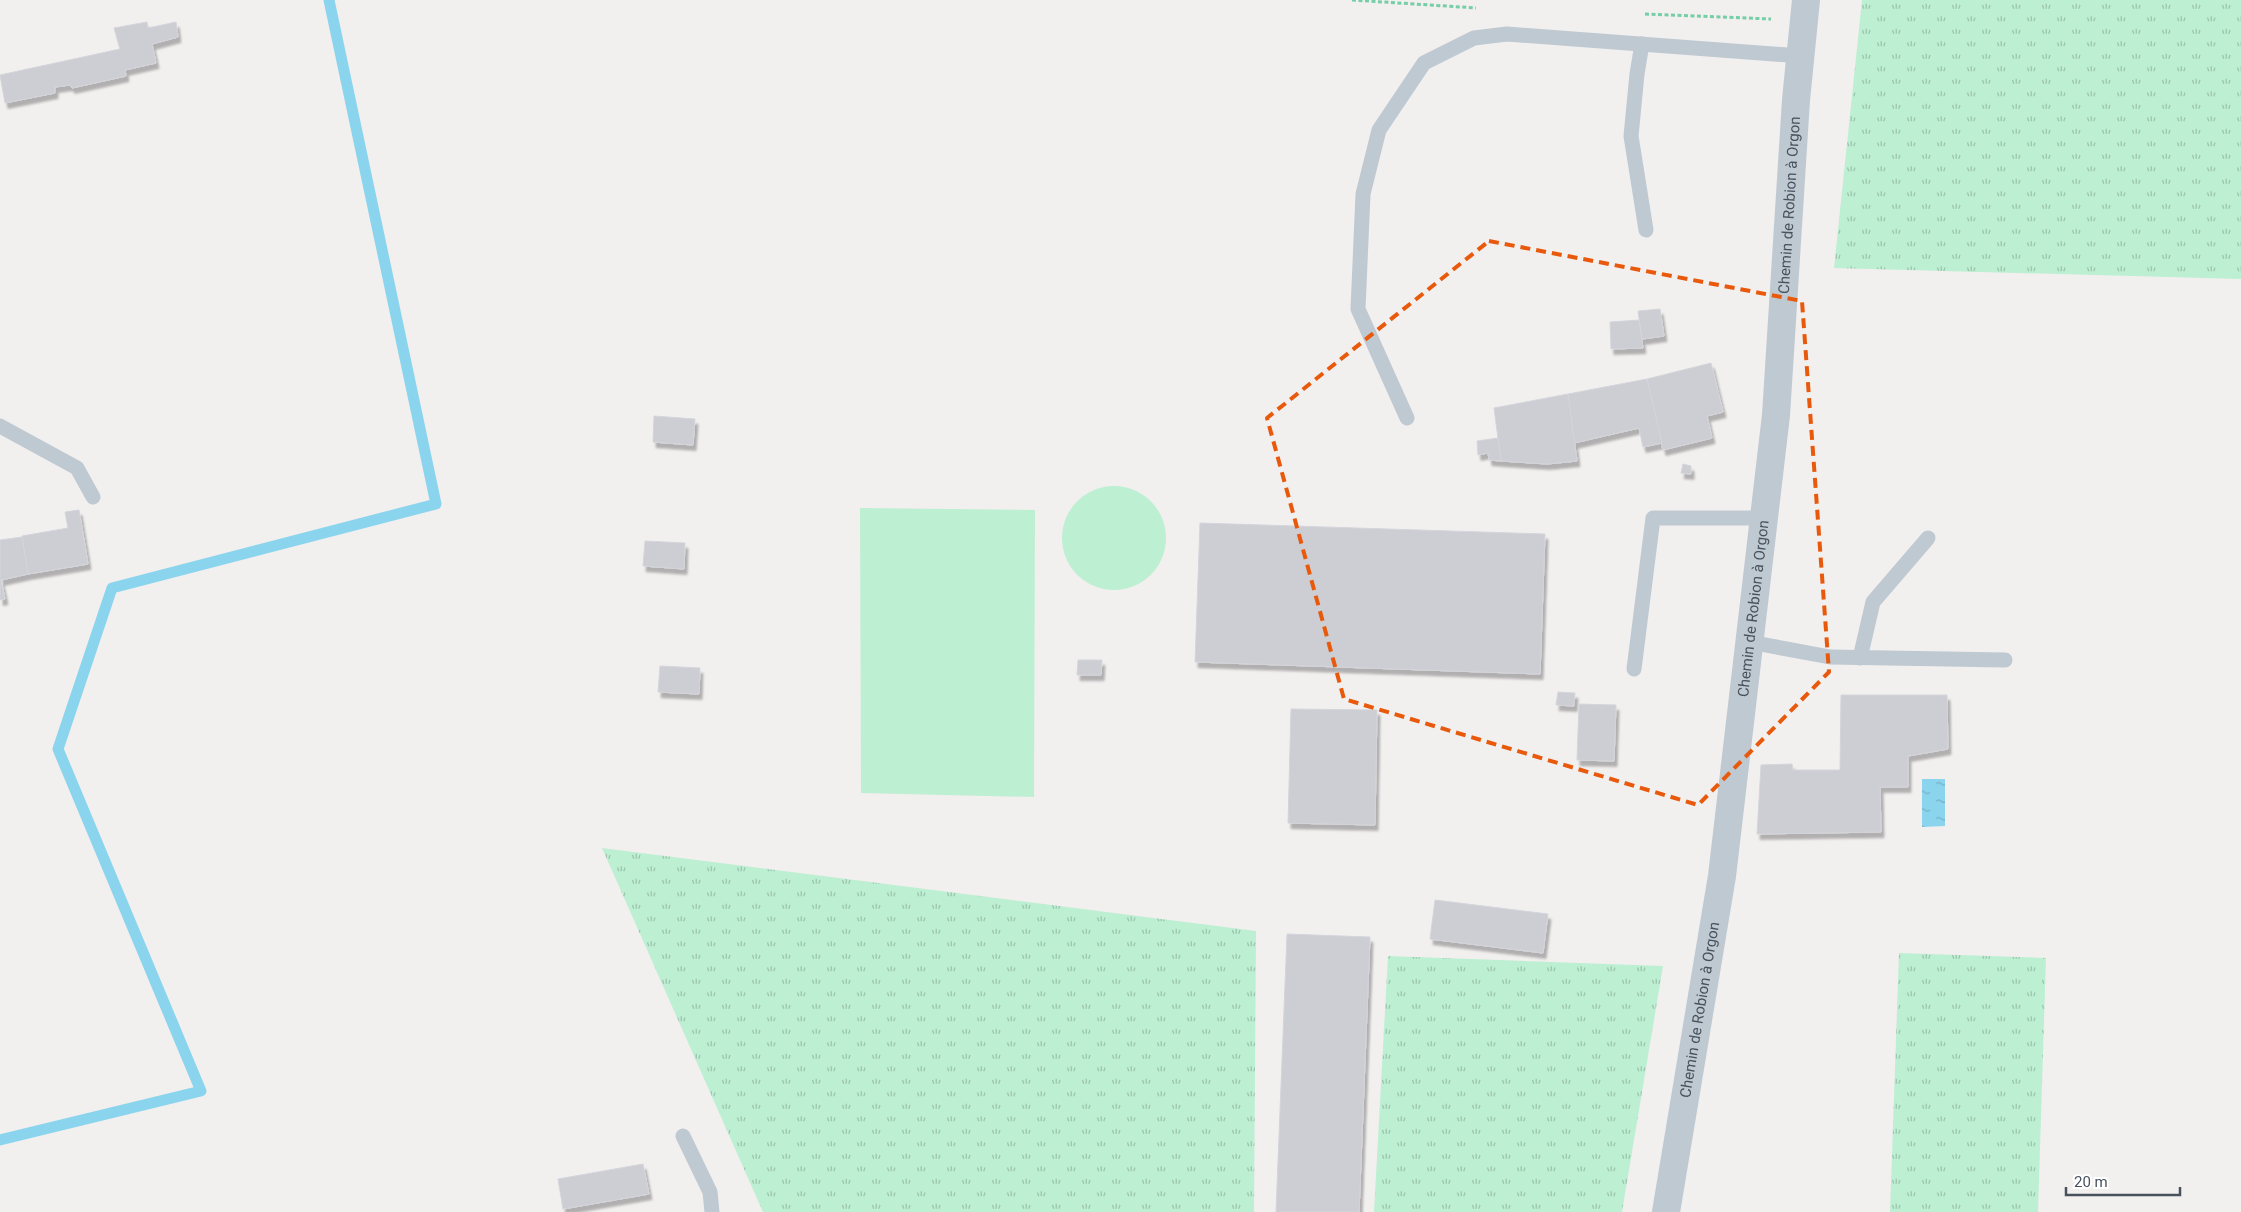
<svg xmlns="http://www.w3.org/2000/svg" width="2241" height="1212" viewBox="0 0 2241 1212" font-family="Roboto,sans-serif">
<defs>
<pattern id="grass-tufts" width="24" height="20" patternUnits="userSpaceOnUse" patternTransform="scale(1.25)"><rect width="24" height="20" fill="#bdefd2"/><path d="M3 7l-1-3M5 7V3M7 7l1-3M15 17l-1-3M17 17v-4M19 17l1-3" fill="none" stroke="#9bc4ae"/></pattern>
<pattern id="water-ripples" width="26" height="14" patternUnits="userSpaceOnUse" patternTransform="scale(1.25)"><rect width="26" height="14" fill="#8ad5ed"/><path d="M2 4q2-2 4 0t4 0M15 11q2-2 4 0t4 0" fill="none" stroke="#73afc3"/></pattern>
<filter id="shadow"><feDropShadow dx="3" dy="5.5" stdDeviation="1" flood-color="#0004"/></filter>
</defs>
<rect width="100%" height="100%" fill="#f2efef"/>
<g fill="url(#grass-tufts)">
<path d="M1862,0H2241V279L1834,268Z"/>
<path d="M602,848L1256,931L1254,1212H763Z"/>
<path d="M1899,953L2046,958L2038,1212H1890Z"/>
<path d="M1388,956L1663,966L1622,1212H1374Z"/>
</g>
<g fill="#bdefd2">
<circle cx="1114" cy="538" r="52"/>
<path d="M860,508L1035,510L1034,797L861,793Z"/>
</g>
<path fill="url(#water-ripples)" d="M1922,779H1945V826L1922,827Z"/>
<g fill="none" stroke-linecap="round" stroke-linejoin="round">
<path stroke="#8ad5ed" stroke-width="11" d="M0,1140L201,1091L58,749L112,588L436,504L329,0"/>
</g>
<g fill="#ccced4" stroke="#d3d5db" filter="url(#shadow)">
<path d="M147,22L148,28L176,22L178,37L152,44L156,63L125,70L126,76L72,88L70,85L55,87V93L5,103L0,75L120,49L114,28Z"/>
<path d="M1660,309L1664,336L1642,339L1638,311Z"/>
<path d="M1639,320L1643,348L1611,349L1610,322Z"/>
<path d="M1711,363L1723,412L1707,416L1712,438L1663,450L1647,379Z"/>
<path d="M1647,379L1662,443L1643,447L1639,428L1574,443L1568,394Z"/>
<path d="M1568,394L1577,461L1547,464L1501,461L1494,408Z"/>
<path d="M654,416L695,419L693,445L653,442Z"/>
<path d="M1498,438L1501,461L1489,460L1488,453L1478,455L1477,441Z"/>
<path d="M1683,464L1691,466V474L1681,473Z"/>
<path d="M79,510L88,564L28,574L22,536L68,528L65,512Z"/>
<path d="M1200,523L1545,534L1540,674L1195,662Z"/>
<path d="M22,537L28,574L1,580L5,599L0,600V540Z"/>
<path d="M645,541L685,543L684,569L643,566Z"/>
<path d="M1078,660H1102L1101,675H1077Z"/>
<path d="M660,666L700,668L699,694L658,692Z"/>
<path d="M1558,692L1575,693L1574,706L1556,705Z"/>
<path d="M1841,695H1947L1948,749L1908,756V787H1880L1881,832L1757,834L1761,765L1792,764L1793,770H1840Z"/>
<path d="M1579,704L1616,705L1614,761L1577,760Z"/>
<path d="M1291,709L1377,710L1375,825L1288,823Z"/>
<path d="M1435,900L1548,914L1543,953L1430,939Z"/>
<path d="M1287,934L1370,937L1359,1212H1276Z"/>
<path d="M643,1164L649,1194L563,1209L558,1179Z"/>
</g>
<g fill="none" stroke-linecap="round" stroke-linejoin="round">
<g stroke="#75cea5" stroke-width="3" stroke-dasharray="4 2.5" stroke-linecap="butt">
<path d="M1352,0L1476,8"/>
<path d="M1645,14L1771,19"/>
</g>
<g stroke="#bfc9d1" stroke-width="15">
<path d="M1642,44L1637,74L1631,136L1646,230"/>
<path d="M1407,418L1358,309L1363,194L1379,130L1424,63L1474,38L1507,34L1800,56"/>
<path d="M0,426L77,468L93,497"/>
<path d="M1749,642L1830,657L2005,660"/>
<path d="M1860,658L1873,602L1928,538"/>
<path d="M1634,669L1653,518H1764"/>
<path d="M683,1136L710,1192L712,1212"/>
</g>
<path stroke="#bfc9d1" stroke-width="28" id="s1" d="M1666,1212L1722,876L1776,415L1796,100L1806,0"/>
</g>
<path fill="none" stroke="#e8590c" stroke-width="4" stroke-dasharray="10 6" stroke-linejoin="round" d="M1489,241L1802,301L1829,672L1698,805L1344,699L1267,418Z"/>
<g text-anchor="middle" stroke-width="4" stroke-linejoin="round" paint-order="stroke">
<g font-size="15" fill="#47525d" stroke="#fff">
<text dy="5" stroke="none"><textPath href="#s1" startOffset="1015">Chemin de Robion à Orgon</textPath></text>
<text dy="5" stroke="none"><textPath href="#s1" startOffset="610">Chemin de Robion à Orgon</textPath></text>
<text dy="5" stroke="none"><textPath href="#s1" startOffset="205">Chemin de Robion à Orgon</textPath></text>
</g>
</g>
<path d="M2066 1187v8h114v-8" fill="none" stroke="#47525d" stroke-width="2.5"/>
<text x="2074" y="1187" font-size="15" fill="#47525d" stroke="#ffffff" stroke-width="4" paint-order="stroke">20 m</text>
</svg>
